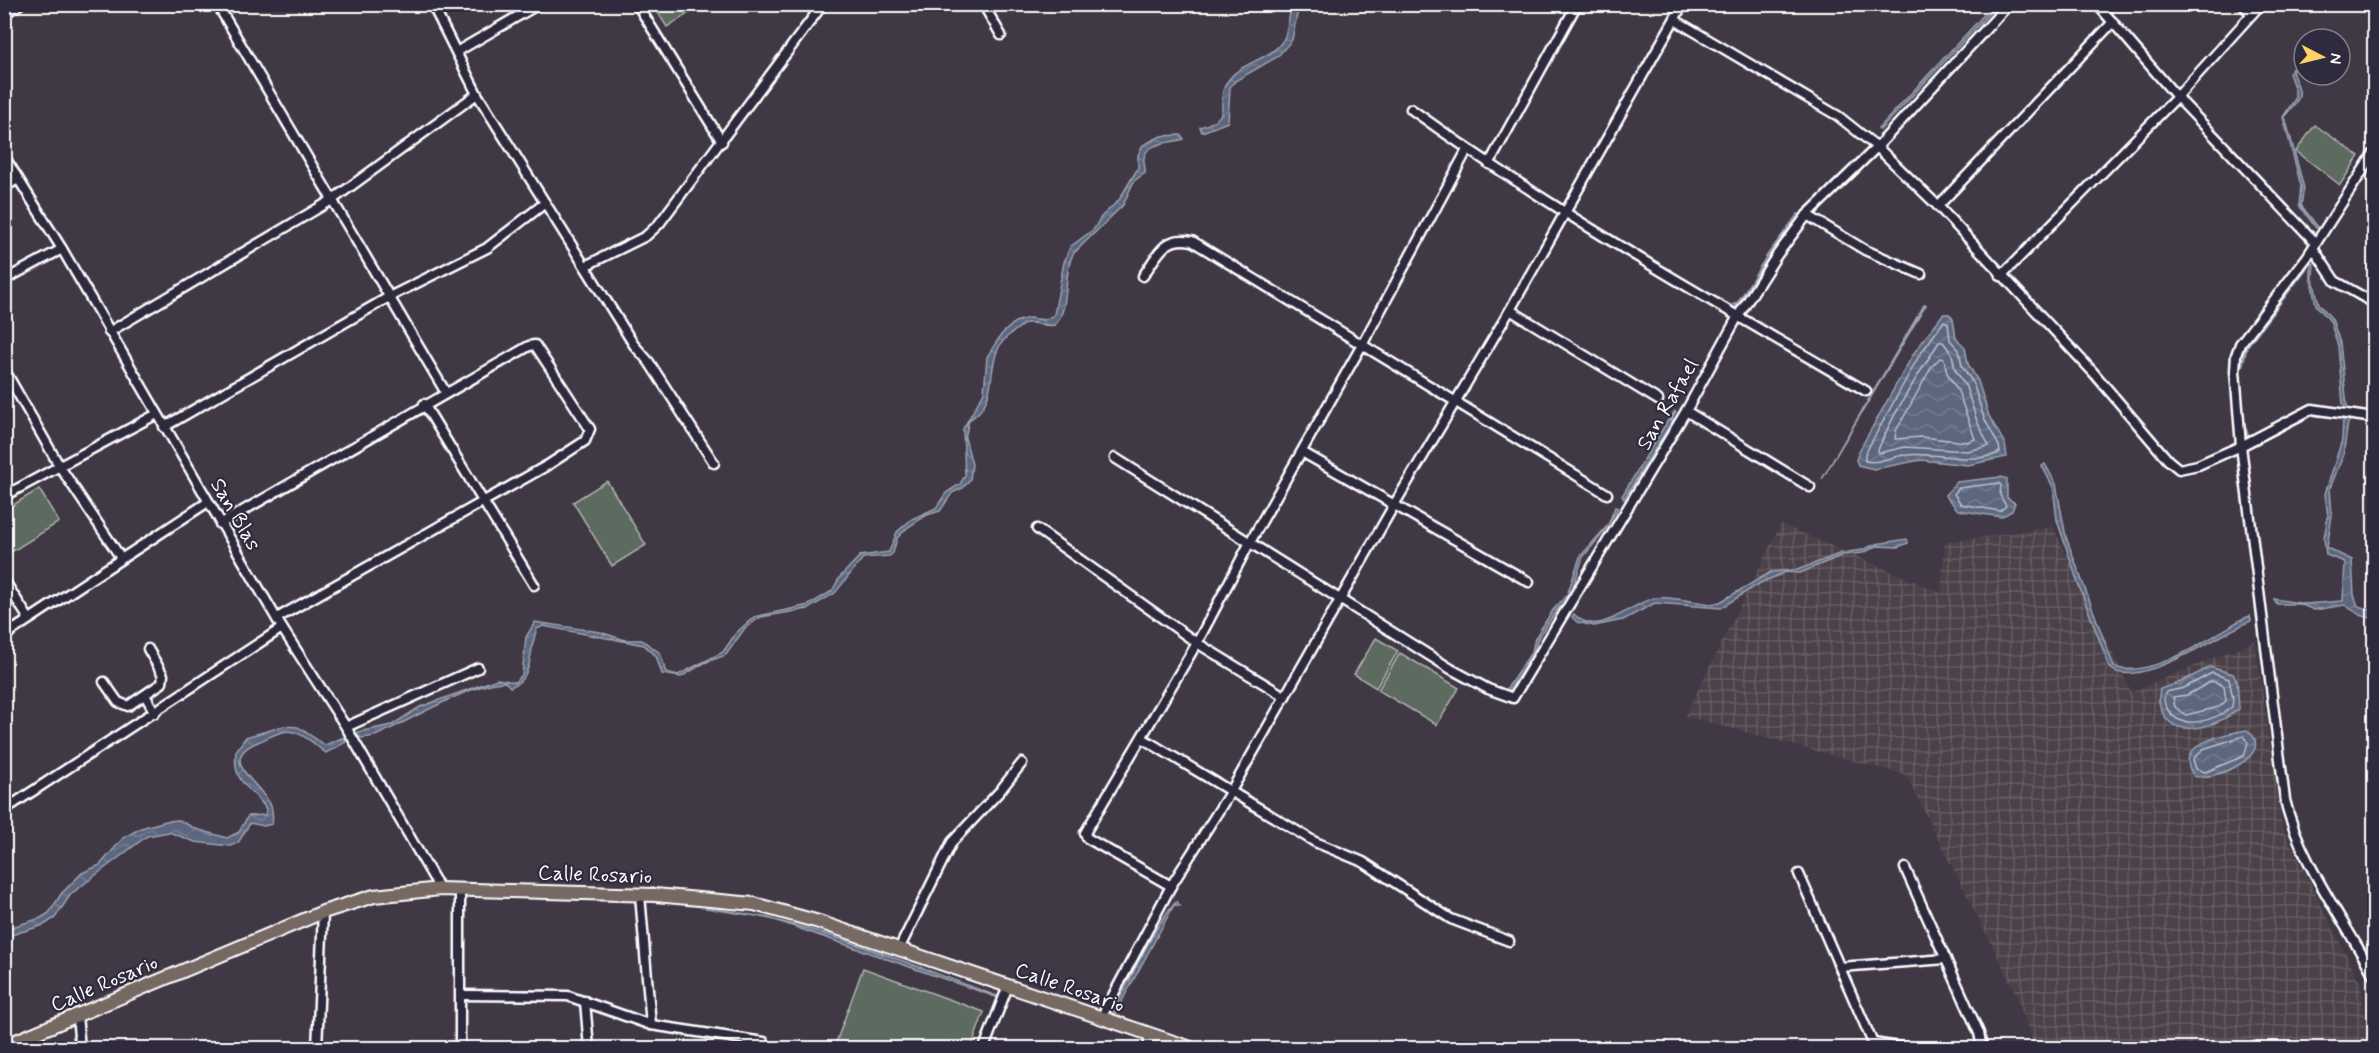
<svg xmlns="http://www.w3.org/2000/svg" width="2379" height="1053" viewBox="0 0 2379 1053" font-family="Mynerve,sans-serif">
<defs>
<pattern id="industrial-grid" width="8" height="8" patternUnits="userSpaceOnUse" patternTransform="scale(1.5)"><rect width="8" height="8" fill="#4b4249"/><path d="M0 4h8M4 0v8" fill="none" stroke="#665e64"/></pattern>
<pattern id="water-waves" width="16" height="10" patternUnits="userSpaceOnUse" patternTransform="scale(1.5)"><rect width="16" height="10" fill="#5b667e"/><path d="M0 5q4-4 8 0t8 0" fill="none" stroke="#747d91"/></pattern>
</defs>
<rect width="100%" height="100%" fill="#403844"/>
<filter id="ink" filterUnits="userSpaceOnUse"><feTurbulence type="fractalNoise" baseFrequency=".0167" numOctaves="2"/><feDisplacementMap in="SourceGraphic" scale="12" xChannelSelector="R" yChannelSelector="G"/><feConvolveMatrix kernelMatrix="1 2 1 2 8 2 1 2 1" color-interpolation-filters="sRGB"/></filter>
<g filter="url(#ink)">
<path fill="url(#industrial-grid)" d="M1781,524L1941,593L1945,542L2053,527L2131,692L2255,641L2282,827L2361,984L2368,1048H2035L2014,989L1906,775L1685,716Z"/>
<g fill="#5d6a5f" stroke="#aeb4af" stroke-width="1.5">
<path d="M653,5H702L667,27Z"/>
<path d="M2315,125L2359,156L2340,185L2296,151Z"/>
<path d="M607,481L646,545L612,566L573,502Z"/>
<path d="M39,489L59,522L5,556V510Z"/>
<path d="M1376,638L1398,651L1376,688L1354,674Z"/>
<path d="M1400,653L1459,688L1437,725L1378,690Z"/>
<path d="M863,968L984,1012L971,1048H834Z"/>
</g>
<g fill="url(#water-waves)" stroke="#9da3b2" stroke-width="1.5">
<path d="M1292,4L1299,5L1292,40L1277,57L1235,81L1230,87L1228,122L1202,132L1200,127C1239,115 1210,102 1230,78C1243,61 1277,58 1285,36C1288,27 1289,15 1292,4Z"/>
<path d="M1993,5H1997L1880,130L1878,129Z"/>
<path d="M2304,59V63H2299L2293,68C2291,79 2302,86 2299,96C2297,104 2288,110 2285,117L2304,188L2301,205L2318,227L2316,228L2299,205L2301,186L2283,117L2295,99V90L2289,73L2298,60Z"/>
<path d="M1181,135L1184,139C1173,143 1146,142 1144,158C1143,162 1146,168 1145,173L1134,181L1123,205L1073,254C1062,276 1071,306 1055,325C1046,327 1037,322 1027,323C1022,324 1017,330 1012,333C979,355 1005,399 969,420L965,438L972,464L970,480L963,488L952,493L940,511L927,515L908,527L897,538L893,553L889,556L863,558L835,593L808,609L761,617L745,628L726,655L704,663L681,677L662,674L656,656L644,645L543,626L537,629C528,649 535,679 510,687L505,682C472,682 408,722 375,736L362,738L357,736L358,732L392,725L420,707L497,679L515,682L522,675L526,637L535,622L600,632L625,640H642L660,653L666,672L678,675L723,652L736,633L754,617L809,605L832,591L840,577L860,556L889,552L897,532L912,519L936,508L946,493L960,484L965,476L963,429L984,392L987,357L1001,335L1015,322L1029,318L1045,320L1054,315L1064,262L1070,247L1094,229L1101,217L1119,200L1138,168V155L1143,145L1161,136Z"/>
<path d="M1798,214L1800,216L1785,233L1733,310L1730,306L1738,302L1768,254Z"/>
<path d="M2311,259H2314L2313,279L2319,304L2332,319L2340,343L2347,406L2343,405L2338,346L2330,321L2316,305L2311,280V263L2243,352Z"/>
<path d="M1924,305H1926L1822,479Z"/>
<path d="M1943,314H1949L1953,319L1956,338L1965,347L1968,364L1978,381L1989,416L2005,444L2007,457L1968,465L1921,460L1874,469L1858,465L1856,460L1859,451L1914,353Z"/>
<path d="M2321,414L2374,421L2351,420L2348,423L2343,456L2330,488L2332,515L2327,548L2352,560L2354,595L2358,606L2374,611V619L2360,615L2345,605L2314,610L2300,604H2277L2274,599L2306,604L2343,601L2345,562L2326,555L2324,538L2328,516L2325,494L2342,440L2343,418L2312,416L2253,446L2305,417Z"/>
<path d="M1670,417L1673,418L1669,426L1624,499L1622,496Z"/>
<path d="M2045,464L2056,484L2066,537L2114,667C2150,680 2212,637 2242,619L2250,616L2251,621C2222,632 2137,692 2110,668L2079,586L2057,520L2053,487L2042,466Z"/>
<path d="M2001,477L2007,479V498L2015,503L2012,511L2001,517L1958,510L1945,495L1957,482Z"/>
<path d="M1615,507L1618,508L1604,532L1583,557L1570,596L1557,610L1538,638L1533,653L1508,692L1506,690L1532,651L1535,638L1553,610L1567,595L1580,557L1608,525Z"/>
<path d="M1907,539L1908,543L1898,547L1877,546L1863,553L1843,555L1800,573L1786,572L1760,583L1721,608L1655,603L1623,620L1594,626L1577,622L1572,617L1574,614C1598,641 1631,602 1655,598C1672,596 1693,602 1711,604L1720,602L1771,572L1797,570L1842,553L1862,550L1876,544Z"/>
<path d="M2210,667L2233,674L2237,681L2239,709C2219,725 2175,742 2162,711C2158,703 2158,697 2160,689L2181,682Z"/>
<path d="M284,726L298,727L325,745L344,737L346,742L326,753C321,750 317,746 312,742C288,724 282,732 258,742C214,760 264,786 271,806C273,812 273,818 272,824L264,826L250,823L238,843L230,846L195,842L169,832L147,836L71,894L55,918L44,925L5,937V929L41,918L49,913L61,894L82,873L100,865L123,838L141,828L166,821L179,820L196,829L227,838L239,832L248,816L265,815L266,809C252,786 232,786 236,751L246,737Z"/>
<path d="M2247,730C2279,754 2213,782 2194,776C2171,745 2223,734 2247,730Z"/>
<path d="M1177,902L1180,906L1174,905L1115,1014L1113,1013C1122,995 1164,906 1177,902Z"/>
<path d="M705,908C806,918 905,963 1000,997L980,1048L999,998L769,918Z"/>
</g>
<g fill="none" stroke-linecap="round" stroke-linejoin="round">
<g stroke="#bdc2cb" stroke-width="1.5">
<path d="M1944,321L1948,323L1950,340L1959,350L1962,366L1973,383L1984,418L1999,446L2000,452C1974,466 1936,451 1906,455C1892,456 1880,464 1865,461V454L1919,356Z"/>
<path d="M1939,342H1943L1952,354L1955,369L1966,387L1977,421L1989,446L1967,451L1905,447L1879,453L1878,450C1894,411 1917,377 1939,342Z"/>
<path d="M1940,358L1944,359L1947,373L1958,391L1975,439L1967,442L1921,437L1895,439L1896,431L1932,366Z"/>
<path d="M1999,483L2001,486L2000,495L2006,506L2000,511L1961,504L1954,494L1959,488Z"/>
<path d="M2212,673L2229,679L2233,699L2232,707C2215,720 2182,732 2168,710C2164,705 2163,698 2166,692L2184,688Z"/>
<path d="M2212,681L2224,686L2226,701L2219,707L2186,715L2175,707L2173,697L2187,695Z"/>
<path d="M2244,736L2248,743L2244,756L2205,772L2196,769L2193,759L2203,749Z"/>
</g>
<g stroke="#9da3b2" stroke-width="3">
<path d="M2241,368L2246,349"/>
<path d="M1670,420L1675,412"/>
<path d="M2245,428L2248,436L2254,435"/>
</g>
<g stroke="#fff" stroke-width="13">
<g id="minor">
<path d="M217,4L446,393"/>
<path d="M432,4L477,94L634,345L649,362L714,463"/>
<path d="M637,4L722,142"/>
<path d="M983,4L1001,35"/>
<path d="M2097,4L2177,97L2316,243"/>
<path d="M2242,4L2252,14"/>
<path d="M4,14L20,4"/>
<path d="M1675,20L1838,116L1877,147L1938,206L2093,372L2168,460L2179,469L2198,465L2241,446L2312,409L2374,418"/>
<path d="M458,51L539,4"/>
<path d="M1411,109C1555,213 1712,301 1866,391"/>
<path d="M2374,153L2307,257L2240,344L2236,355L2235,371L2241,446L2285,800C2300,863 2344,919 2374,976"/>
<path d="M4,156L62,249L282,628L346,727L440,889"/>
<path d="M1489,164L1577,4"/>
<path d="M4,187L18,179"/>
<path d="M1938,206L2113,22"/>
<path d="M1807,215L1865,250L1921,274"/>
<path d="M2313,248L2335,281L2374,303"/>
<path d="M585,266L646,236L659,224L823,4"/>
<path d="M1143,276C1158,255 1164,235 1192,241L1607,494"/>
<path d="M2001,276L2177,97L2261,4"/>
<path d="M4,280L62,249"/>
<path d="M1510,310L1658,400"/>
<path d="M109,332L332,200L477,94"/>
<path d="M4,369L60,467L121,558"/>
<path d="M424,404L534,585"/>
<path d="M1686,411L1810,487"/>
<path d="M164,427L389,297L487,248L545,203"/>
<path d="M1302,452L1529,582"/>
<path d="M1115,458L1451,669L1488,689L1513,698L1686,411L1738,316L1777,255L1807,215L1877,147L2009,4"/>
<path d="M4,496L157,414"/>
<path d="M220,524L529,346L535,345L590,429L585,441L548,465L277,618"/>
<path d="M1037,529L1197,643L1284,696"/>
<path d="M4,580L29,619"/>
<path d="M4,636L208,502"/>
<path d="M104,682L118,702L128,706L162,683L163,675L148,649"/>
<path d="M145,695L155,713"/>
<path d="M346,727L478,668"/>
<path d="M1142,738L1315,842L1363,862L1451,919L1509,941"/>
<path d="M4,810L282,628"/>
<path d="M1905,868L1979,1033L1982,1048"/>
<path d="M1799,874L1875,1048"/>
<path d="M1171,886L1087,838L1085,833L1197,643L1249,544L1362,345L1467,150"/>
<path d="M640,895L651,1025"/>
<path d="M899,949L952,842L999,792L1022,763"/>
<path d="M1840,967L1946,959"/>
<path d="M461,995L568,996L651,1025L764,1042"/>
<path d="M585,1001L589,1048"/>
<path d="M77,1015L80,1048"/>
<path d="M1101,1018L1171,886L1231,791L1394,505L1510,310L1683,4"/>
<path d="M1873,1043L1906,1048"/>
<path d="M317,1048L323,912"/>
<path d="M460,1048V890"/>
<path d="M984,1048L1008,986"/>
<path d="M1148,1048L1150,1035"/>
</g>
</g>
<g stroke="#fff" stroke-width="16">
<path id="primary" d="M4,1046L323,912L374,896L440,889L655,895L754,904L819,922L1191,1048"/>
</g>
<use href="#minor" stroke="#2f2a3d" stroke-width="8"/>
<use href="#primary" stroke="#766964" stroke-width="12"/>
</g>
</g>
<g text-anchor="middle" stroke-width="4.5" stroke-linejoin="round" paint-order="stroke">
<g font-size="21" fill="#fff" stroke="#2f2a3d">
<text transform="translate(1667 404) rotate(-60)" y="7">San Rafael</text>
<text transform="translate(236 514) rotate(60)" y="7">San Blas</text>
<text transform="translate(595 874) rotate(2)" y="7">Calle Rosario</text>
<text transform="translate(104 983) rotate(-23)" y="7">Calle Rosario</text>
<text transform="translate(1070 987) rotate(19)" y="7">Calle Rosario</text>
</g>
</g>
<rect width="2379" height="1053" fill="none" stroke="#2f2a3d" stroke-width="24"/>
<rect x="12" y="12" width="2355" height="1029" fill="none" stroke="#fff" stroke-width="2" filter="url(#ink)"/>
<g transform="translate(2322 57) rotate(97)"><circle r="28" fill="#2f2a3d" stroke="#827f8b" stroke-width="1.5"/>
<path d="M0-4.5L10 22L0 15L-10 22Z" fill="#ffd166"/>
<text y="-9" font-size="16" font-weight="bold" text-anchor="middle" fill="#ffffff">N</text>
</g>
</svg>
